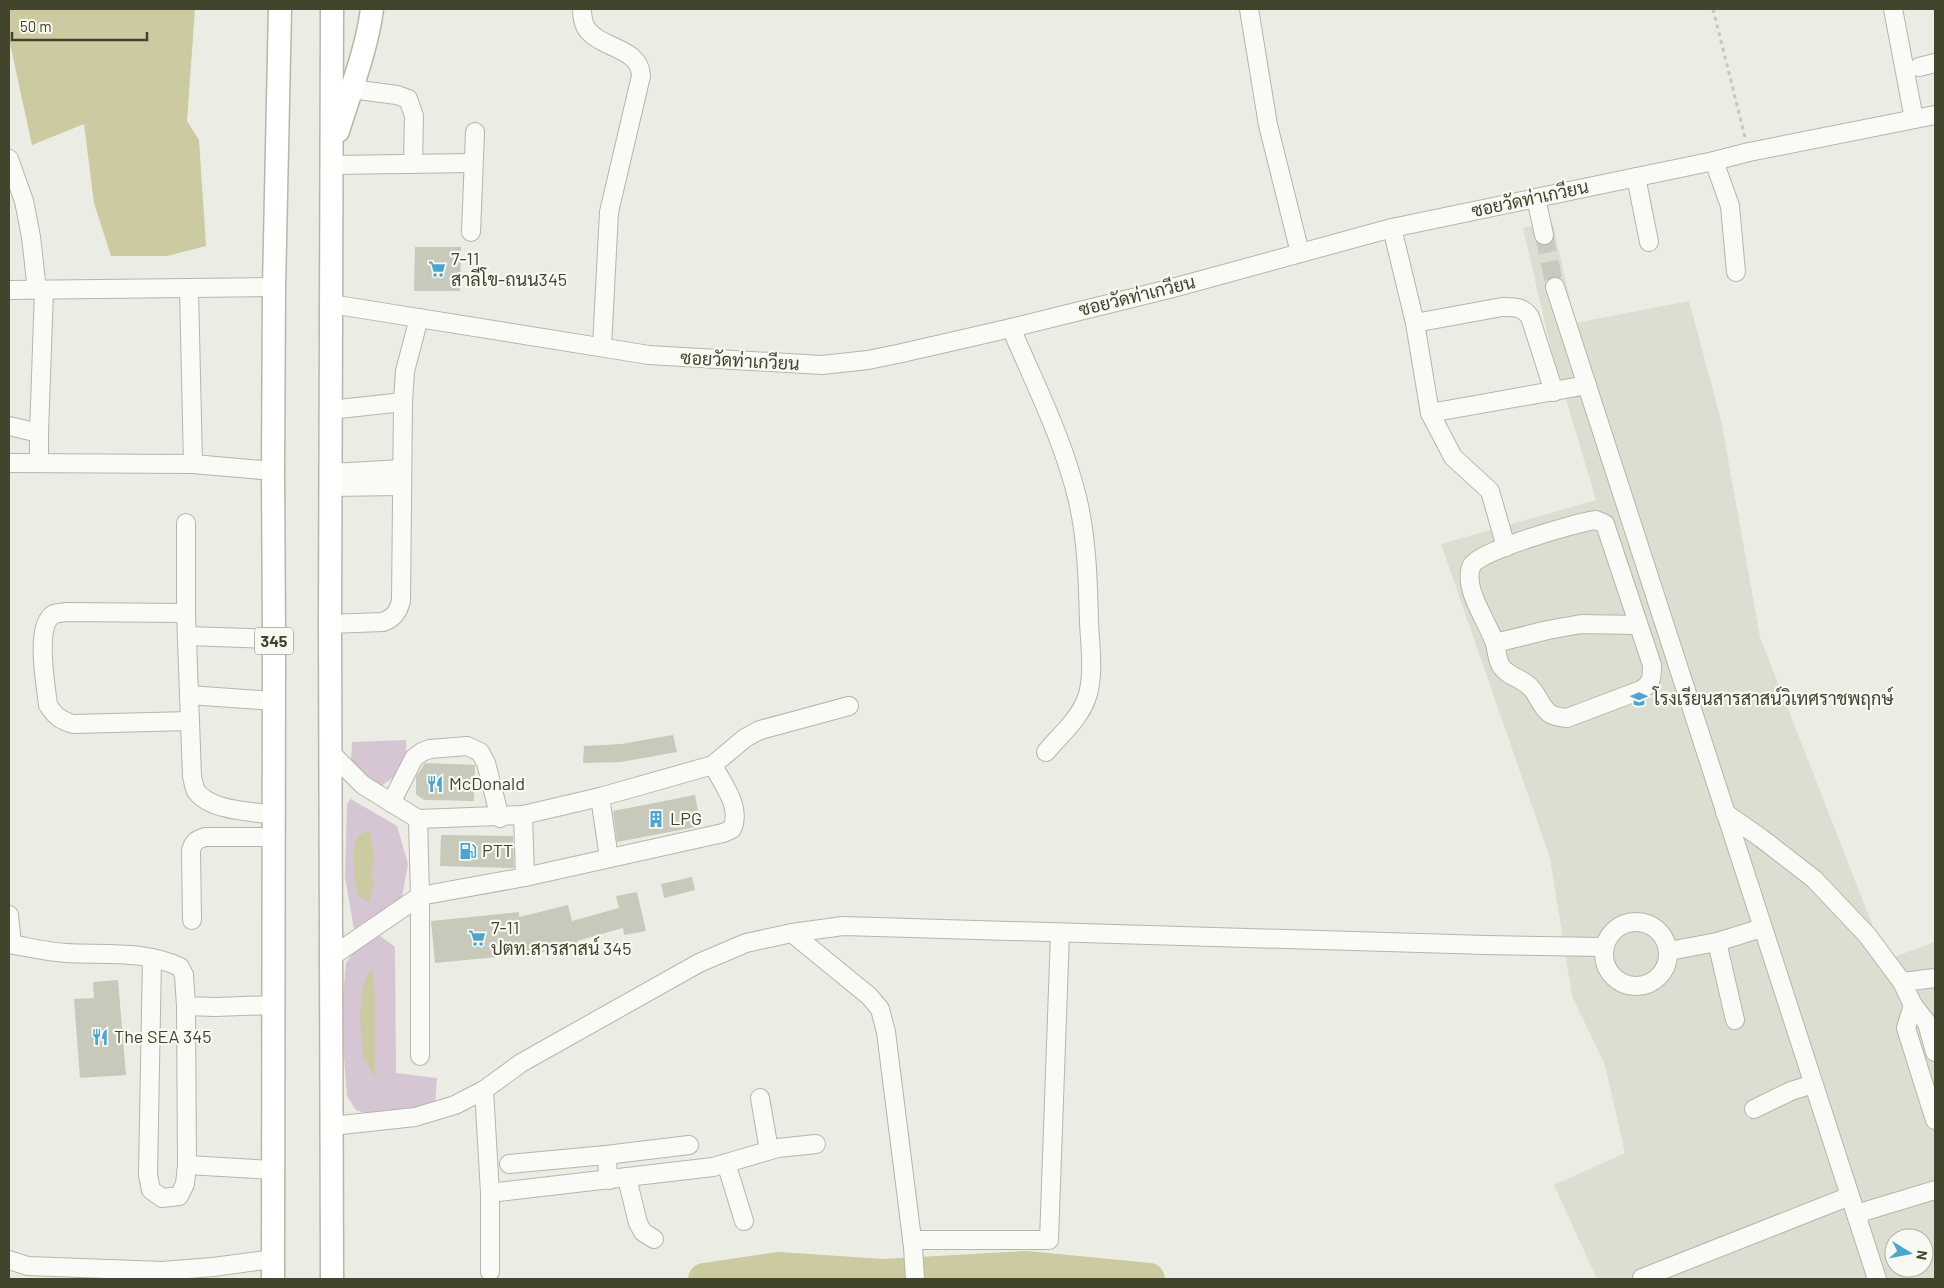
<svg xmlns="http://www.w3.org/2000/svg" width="1944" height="1288" viewBox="0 0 1944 1288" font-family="Barlow,Sarabun,sans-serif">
<rect width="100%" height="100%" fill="#ebece4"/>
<path fill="#ddded2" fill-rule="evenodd" d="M1552,220L1575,323L1689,301L1721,420L1760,637L1886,960L1935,942V1279H1597L1554,1185L1625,1153L1605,1065L1572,996L1550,858L1441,544L1596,500L1550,345L1523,228ZM1894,1238H1924V1268H1894Z"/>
<g fill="#d6c5d2">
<path d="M406,740C407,765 402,773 381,786L355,771L351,759L352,742Z"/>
<path d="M351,799L397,826L408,864L402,897L354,929L345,877L347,804Z"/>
<path d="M380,936L395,947L396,1073L437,1078L435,1107L368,1114L356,1110L347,1096L341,1018L346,963L354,951Z"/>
</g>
<g fill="#cbcaa0">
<path d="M9,9H195L187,121L199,140L206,246L167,256H111L94,203L84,124L32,145L9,39Z"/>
<path d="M370,831L374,857L371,876L374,883L369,902L358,896C355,882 350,851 357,839C360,833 365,832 370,831Z"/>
<path d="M372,966L375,1000V1078L363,1056L360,1017L364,982Z"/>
</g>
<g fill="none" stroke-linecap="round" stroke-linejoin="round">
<path stroke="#cbcaa0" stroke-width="32" d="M704,1279L778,1268L883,1275L1026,1267L1149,1279"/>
</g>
<g fill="#c7c9bb">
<path d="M415,247H461L460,291H414Z"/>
<path d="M673,735L677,752L621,762L583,763L584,746L621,744Z"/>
<path d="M425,763L475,765L474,801L424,800L416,794V777Z"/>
<path d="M695,795L701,826L617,842L613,811Z"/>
<path d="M441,835L513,836L514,868L440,866Z"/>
<path d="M692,877L695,890L664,898L661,884Z"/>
<path d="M637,892L646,931L624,935L623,928L577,941V944L539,953L435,963L431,921L519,912V917L568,905L572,921L619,908L616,896Z"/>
<path d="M118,980L126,1075L80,1078L74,999L94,998L93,982Z"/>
</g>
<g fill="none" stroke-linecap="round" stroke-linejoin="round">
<path stroke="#c9cabf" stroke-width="18" stroke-dasharray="18 9" stroke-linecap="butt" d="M1544,235L1555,287"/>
<g stroke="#b5b6a9" stroke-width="20">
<g id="minor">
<path d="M582,9C582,15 583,22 586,28C600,49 640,47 641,76L609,212L602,347"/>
<path d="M1249,9L1268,125L1300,253"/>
<path d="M1893,9L1914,119"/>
<path d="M1919,67L1935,63"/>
<path d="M351,89L397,95L408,99L414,116L413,164"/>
<path d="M9,159L24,201L31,237L37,290"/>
<path d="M1714,161L1730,206L1736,272"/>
<path d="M331,165L473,163"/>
<path d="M1636,177L1649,242"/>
<path d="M1536,198L1544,235"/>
<path d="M1392,228L1415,323L1430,413L1453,457L1490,491L1506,547"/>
<path d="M471,232L475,132"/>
<path d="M1555,287L1877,1279"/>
<path d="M189,289L193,464"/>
<path d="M9,290L274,287"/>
<path d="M331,304L649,355L822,365L868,360L902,353L1011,328L1169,289L1392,228L1714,161L1749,152L1935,115"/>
<path d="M1415,323L1502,307C1514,307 1522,306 1530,317L1554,392"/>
<path d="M1011,328C1035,384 1064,441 1078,501C1087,541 1088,582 1089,622C1090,645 1094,672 1088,694C1081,718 1061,734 1046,752"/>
<path d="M330,410L403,402"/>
<path d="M1430,413L1587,385"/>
<path d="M9,426L39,433"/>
<path d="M9,463L193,464L273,471"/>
<path d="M39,463V433L44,290"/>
<path d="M331,473L402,469"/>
<path d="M330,487L402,486"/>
<path d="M1596,520L1605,524L1652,665C1652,678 1652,683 1641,690L1567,718C1560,717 1554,717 1549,713C1541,707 1538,695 1531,688C1523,678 1508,677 1501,666C1497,659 1497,651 1495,644C1489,623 1461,588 1472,565C1479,551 1578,522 1596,520Z"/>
<path d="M186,523V613L192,776C193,781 194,787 196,791C210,811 251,811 274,815"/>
<path d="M186,613L65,612C62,613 56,613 54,614C34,625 46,685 48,705C55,716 60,720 73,724L190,721"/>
<path d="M330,624L383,622C394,618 398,612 401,601L403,402L405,371L419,318"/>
<path d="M188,636L274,639"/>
<path d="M1495,643L1548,630L1581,624L1638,625"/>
<path d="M189,695L274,701"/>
<path d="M331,753L363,785L418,819L420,896L331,957"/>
<path d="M600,797L609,858"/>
<path d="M391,803L414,758L422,752L430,749L467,746L480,752L486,763L500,818"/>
<path d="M1725,813L1761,838L1814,879L1867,935L1902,982L1913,1005L1927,1023L1935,1052"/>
<path d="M523,815L525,877"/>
<path d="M418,819L523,815L600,797L713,765L745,738L760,730L849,706"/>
<path d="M9,915L12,944"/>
<path d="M192,920L191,851C193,842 196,840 205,837H274"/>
<circle cx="1636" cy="954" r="32"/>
<path d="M792,933L869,996L880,1009L886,1032L913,1247L915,1279"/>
<path d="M1717,942L1735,1020"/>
<path d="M9,944C28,947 47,952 66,953C104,955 145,950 180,967L184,975L186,1006L215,1007L273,1005"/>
<path d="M1669,951L1717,942L1762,928"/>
<path d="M152,958L148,1175L151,1190L162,1198L179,1196L185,1184L187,1165L186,1006"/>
<path d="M1902,982L1935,978"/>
<path d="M1913,1005L1906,1028L1935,1120"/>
<path d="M420,1056V896L525,877L723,833L732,829C742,807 723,785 713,765"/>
<path d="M484,1090L490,1193L713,1167L778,1148L816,1144"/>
<path d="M760,1098L769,1150"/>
<path d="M1754,1109L1791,1091L1813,1084"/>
<path d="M332,1126L415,1117L455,1105L484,1090L521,1063L699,963L746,943L792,933L843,926L1486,945L1603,947"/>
<path d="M726,1163L744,1221"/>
<path d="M509,1164L606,1155"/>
<path d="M187,1165L273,1170"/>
<path d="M627,1178L638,1223L643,1232L654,1239"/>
<path d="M609,1180L606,1155L689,1145"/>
<path d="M490,1193V1272"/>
<path d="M1856,1214L1935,1190"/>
<path d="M912,1240H1049L1060,933"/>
<path d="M9,1260L28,1266L162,1271L213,1267L273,1259"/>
<path d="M1642,1278L1850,1196"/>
</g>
</g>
<g stroke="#b6b8a3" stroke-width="25">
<g id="major">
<path d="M332,9L330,624L332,1279"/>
<path d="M338,131C350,92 367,49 372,9"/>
<path d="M273,1279L274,639L273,471L274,287L280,9"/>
</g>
</g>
<path stroke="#c6c7be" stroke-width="3" stroke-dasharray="4 4" stroke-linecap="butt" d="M1713,9L1745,137"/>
<use href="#minor" stroke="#fafaf7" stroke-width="18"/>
<use href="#major" stroke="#fff" stroke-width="22"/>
</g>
<defs>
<g id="supermarket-bare" transform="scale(1.35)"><path d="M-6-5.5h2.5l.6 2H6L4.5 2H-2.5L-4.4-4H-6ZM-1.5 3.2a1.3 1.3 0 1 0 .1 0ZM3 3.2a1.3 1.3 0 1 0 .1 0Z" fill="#4ba6cf" stroke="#f9f9f4" stroke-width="2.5" paint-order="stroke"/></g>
<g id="school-bare" transform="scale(1.35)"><path d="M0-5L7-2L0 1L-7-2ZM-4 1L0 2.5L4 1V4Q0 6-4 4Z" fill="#4ba6cf" stroke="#f9f9f4" stroke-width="2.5" paint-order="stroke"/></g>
<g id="restaurant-bare" transform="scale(1.35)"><path d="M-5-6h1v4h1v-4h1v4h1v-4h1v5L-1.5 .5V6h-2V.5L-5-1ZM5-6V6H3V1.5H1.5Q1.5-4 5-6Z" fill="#4ba6cf" stroke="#f9f9f4" stroke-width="2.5" paint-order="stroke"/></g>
<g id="building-bare" transform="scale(1.35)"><path d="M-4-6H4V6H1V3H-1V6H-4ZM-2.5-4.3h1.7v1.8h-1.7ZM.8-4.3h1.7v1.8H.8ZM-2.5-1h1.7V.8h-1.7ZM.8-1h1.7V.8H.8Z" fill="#4ba6cf" stroke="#f9f9f4" stroke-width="2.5" paint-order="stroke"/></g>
<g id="fuel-bare" transform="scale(1.35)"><path d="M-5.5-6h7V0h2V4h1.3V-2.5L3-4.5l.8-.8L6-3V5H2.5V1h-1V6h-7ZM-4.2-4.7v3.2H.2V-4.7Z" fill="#4ba6cf" stroke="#f9f9f4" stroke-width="2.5" paint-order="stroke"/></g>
</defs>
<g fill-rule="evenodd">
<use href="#supermarket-bare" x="437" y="269"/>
<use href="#school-bare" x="1639" y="699"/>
<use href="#restaurant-bare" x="435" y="784"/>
<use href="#building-bare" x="656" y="819"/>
<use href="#fuel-bare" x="468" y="851"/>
<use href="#supermarket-bare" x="477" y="938"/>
<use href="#restaurant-bare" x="100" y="1037"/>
</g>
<g text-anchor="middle" stroke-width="4.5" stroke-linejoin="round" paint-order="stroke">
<rect fill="#f9f9f4" stroke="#797a67" stroke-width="1" x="255" y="627.5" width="38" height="27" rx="4"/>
<g font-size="16" font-weight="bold" fill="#42442b">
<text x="274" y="647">345</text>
</g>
<g font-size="18" fill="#42442b" stroke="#f9f9f4">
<text transform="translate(1530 199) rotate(-12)" y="6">ซอยวัดท่าเกวียน</text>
<text transform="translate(1137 296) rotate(-14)" y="6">ซอยวัดท่าเกวียน</text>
<text transform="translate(740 361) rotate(3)" y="6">ซอยวัดท่าเกวียน</text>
</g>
<g font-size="18" fill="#42442b" stroke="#f9f9f4" text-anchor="start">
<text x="451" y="265">7-11<tspan x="451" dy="21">สาลีโข-ถนน345</tspan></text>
<text x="1653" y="705">โรงเรียนสารสาสน์วิเทศราชพฤกษ์</text>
<text x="449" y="790">McDonald</text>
<text x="670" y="825">LPG</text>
<text x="482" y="857">PTT</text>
<text x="491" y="934">7-11<tspan x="491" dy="21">ปตท.สารสาสน์ 345</tspan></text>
<text x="114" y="1043">The SEA 345</text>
</g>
</g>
<rect width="1944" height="1288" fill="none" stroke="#42442b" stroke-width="20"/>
<g transform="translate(1909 1253) rotate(100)"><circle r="24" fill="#f9f9f4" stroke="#b0b1a4"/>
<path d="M0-4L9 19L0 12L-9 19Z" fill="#4ba6cf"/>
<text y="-8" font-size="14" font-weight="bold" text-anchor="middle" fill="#42442b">N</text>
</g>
<path d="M12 32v8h135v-8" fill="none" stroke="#42442b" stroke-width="2.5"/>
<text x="20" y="32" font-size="15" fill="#42442b" stroke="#f9f9f4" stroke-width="4" paint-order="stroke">50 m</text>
</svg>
